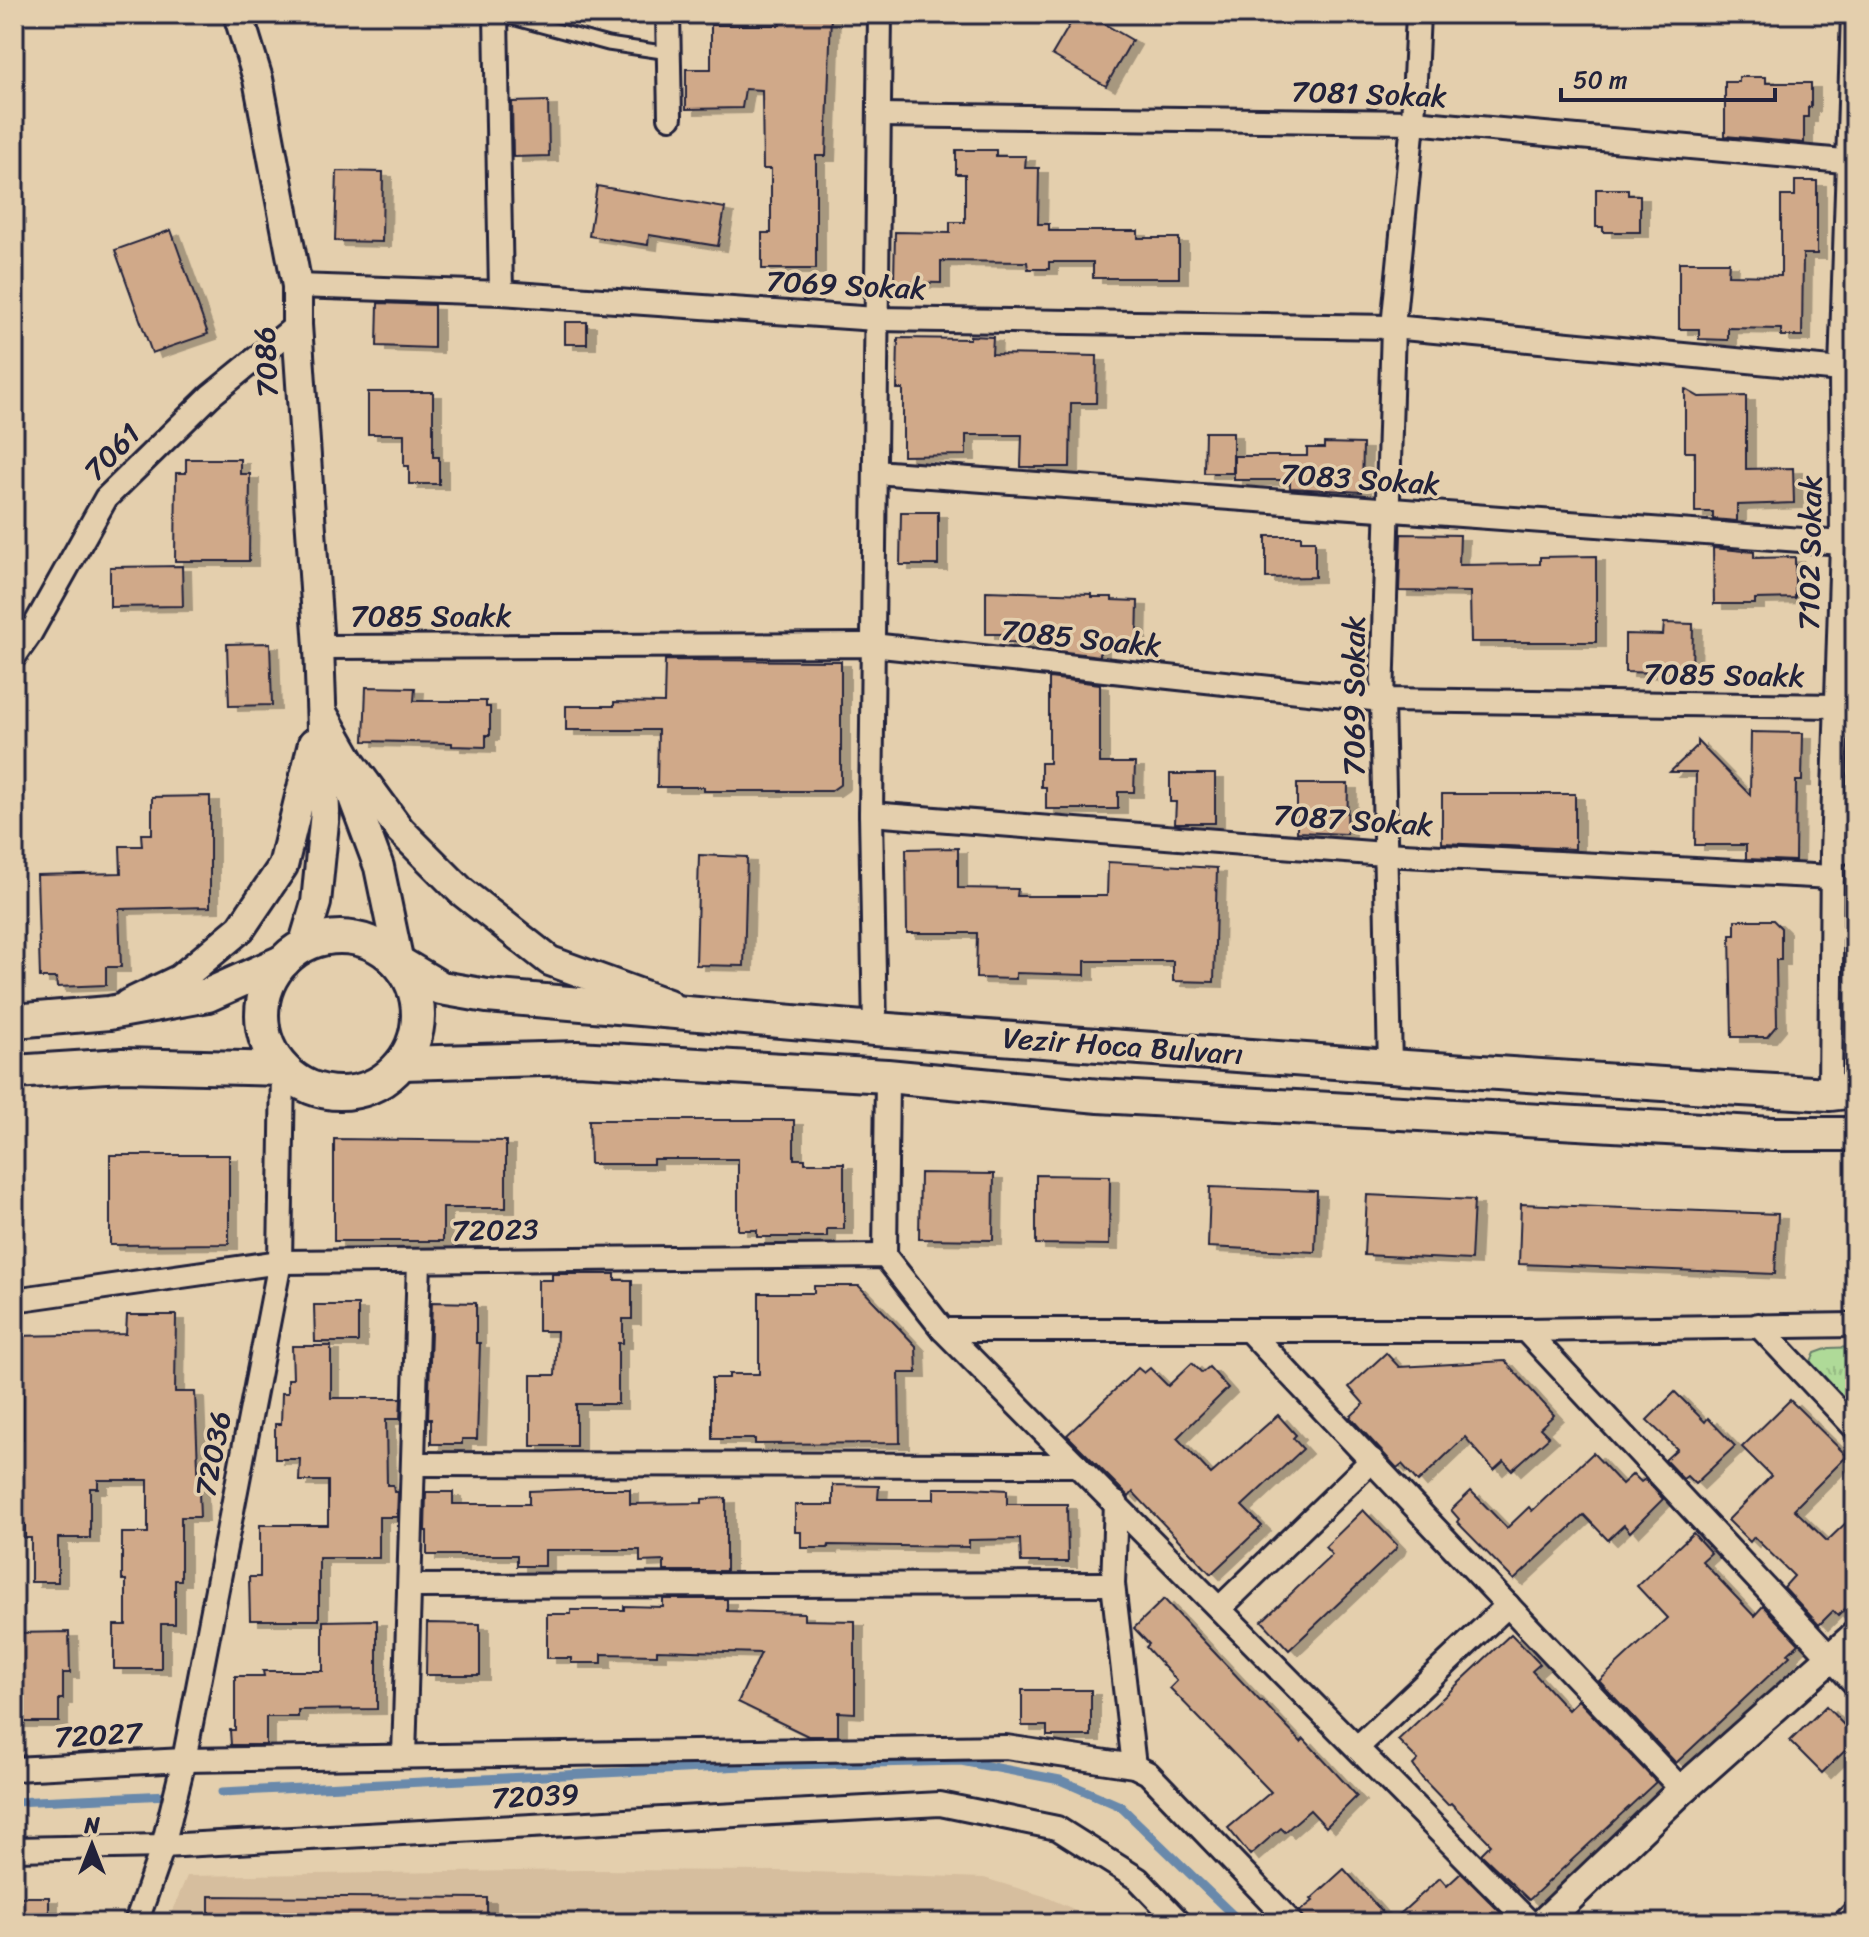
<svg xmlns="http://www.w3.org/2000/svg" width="1869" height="1937" viewBox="0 0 1869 1937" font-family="Sriracha,sans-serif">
<defs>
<pattern id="grass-tufts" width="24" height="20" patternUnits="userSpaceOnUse" patternTransform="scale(2)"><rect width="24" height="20" fill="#afda98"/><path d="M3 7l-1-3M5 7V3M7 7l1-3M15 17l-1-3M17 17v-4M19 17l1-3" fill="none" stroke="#96bb84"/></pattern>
<filter id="shadow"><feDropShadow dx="9" dy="5" stdDeviation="0" flood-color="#0004"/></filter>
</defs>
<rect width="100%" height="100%" fill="#e4cfad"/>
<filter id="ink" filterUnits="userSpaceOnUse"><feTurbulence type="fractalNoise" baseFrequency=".0125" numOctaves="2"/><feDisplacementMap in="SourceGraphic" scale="16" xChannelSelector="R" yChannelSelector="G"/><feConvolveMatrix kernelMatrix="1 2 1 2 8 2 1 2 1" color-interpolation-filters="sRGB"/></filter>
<g filter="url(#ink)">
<path fill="#d6be9e" d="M583,1870L783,1871L984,1878L1044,1896L1078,1911L1093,1923H167L187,1876Z"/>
<path fill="url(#grass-tufts)" stroke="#687e6a" stroke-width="2" d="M1855,1347V1416L1808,1367L1815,1353L1829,1348Z"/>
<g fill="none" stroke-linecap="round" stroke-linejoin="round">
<g stroke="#6989ab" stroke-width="9">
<path d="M222,1792L743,1766L961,1761L1060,1780L1120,1806L1241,1923"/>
<path d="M14,1802L169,1795"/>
</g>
</g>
<g fill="#d0a989" stroke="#22223b" stroke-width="2" filter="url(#shadow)">
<path d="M780,14H831L826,156H816V269H762V233H771V169H763L762,90L745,89L742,108L686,109V69H711V25H780Z"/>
<path d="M1076,14H1087L1132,40L1106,86L1052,55Z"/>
<path d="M1739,77H1766V83H1811V107H1808V117H1804V143L1725,136V82H1739Z"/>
<path d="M548,101L549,156L513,157L512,102Z"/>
<path d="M956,150H996V156H1026L1025,168H1039L1038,224H1049V231H1138V238H1179V278H1093V262H1049V269H1028L1027,262L941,261V283L894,282L895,232L950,233V222H965V174H956Z"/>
<path d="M337,171L383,172L382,242L335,241Z"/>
<path d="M1795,181H1817V254H1803L1802,336H1781V329L1728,328V340L1699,339V329H1679V262H1729L1728,275L1781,276V196H1795Z"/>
<path d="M597,186L725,208L718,246L649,235L648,245L589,236Z"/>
<path d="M1596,189H1628V195H1640V232H1603V227H1596Z"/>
<path d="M171,230L208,334L152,353L115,250Z"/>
<path d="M378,303L434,305V348L377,346Z"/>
<rect x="565" y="322" width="22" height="22"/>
<path d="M970,336L993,337L992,354L1097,356L1096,403H1071L1070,467H1021L1022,435H966V455L903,456V389H897L898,338L970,339Z"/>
<path d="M1685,389L1699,397L1746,396V469L1793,468L1794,503L1737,505V521L1713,519V512H1695V452H1685Z"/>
<path d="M368,392H433V457H439V484H409V466H404V434H368Z"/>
<path d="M1205,432H1233V473H1204Z"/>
<path d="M1324,443L1363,444L1362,492L1290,488V480H1234V456H1307V448H1324Z"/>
<path d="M186,459H240V474H250L249,561H175L176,473H186Z"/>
<path d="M901,512H938V565H900Z"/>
<path d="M1401,534L1460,535L1459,565L1540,564V557L1596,556V642H1471L1470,592L1399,591Z"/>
<path d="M1266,536H1301V541H1315V577L1266,578Z"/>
<path d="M1713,548L1754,552V558L1795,557V598L1755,599V604H1714Z"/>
<path d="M182,566L183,606L110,607V567Z"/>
<path d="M986,591L1091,594V597H1112V600L1138,601L1137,644H1100V656L1049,650V643L1004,642V634H986Z"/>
<path d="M1664,623L1693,624L1692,674L1625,672V634L1663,635Z"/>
<path d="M270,643L272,705L229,706L227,644Z"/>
<path d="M665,660L841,661V784L831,791H704V787H657L658,730H566V706H614V702L664,703Z"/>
<path d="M1049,678L1100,684V763H1135L1134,792H1118V809H1046V787H1041V763H1049Z"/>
<path d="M366,687L415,688L414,701H486V707H490V735H486V747L452,746V743L364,741Z"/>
<path d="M1751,732L1803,733L1802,781H1796L1795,861L1746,859V845H1695L1696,772H1670L1697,746V741L1750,795Z"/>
<path d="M1170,774H1215V823H1175L1176,802H1170Z"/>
<path d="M1297,784H1348L1347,834L1297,832Z"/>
<path d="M1442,794H1575V849L1442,843Z"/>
<path d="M210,796V907L119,909L121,967H106V985L57,987L56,978H40L37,875L121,873L120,846H142L141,834H152V797Z"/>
<path d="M958,848V888L1018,889L1017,896H1107L1108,862L1217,868L1214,982L1173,981V961H1085V975L1016,973V979L976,978L977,933H907L906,849Z"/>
<path d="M699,855L747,857L744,966L696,965Z"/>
<path d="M1735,920H1773L1781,928V960H1776L1777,1025L1767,1037H1732L1730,935H1735Z"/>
<path d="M589,1120H794V1159H805V1163H844V1229H827V1237H757V1230H738V1159H653V1164H590Z"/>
<path d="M334,1139L506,1141V1208H443V1241H334Z"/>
<path d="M110,1155H229V1244L110,1245Z"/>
<path d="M920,1173L994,1174L993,1240L919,1239Z"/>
<path d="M1036,1175L1110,1176L1109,1245L1036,1244Z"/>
<path d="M1210,1187L1317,1191L1315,1252L1208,1247Z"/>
<path d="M1367,1195L1474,1200L1471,1260L1364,1255Z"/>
<path d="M1521,1204L1778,1214L1775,1274L1519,1264Z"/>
<path d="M552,1274H615V1280H632V1319H623V1343H618V1404H576V1446H531V1375H555L557,1331H538V1280H552Z"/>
<path d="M814,1286H859L916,1346L917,1373H899L900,1443L755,1444V1439H712V1378H729V1374H759V1293H814Z"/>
<path d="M432,1302L476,1303V1343H480L477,1439H462V1444H431V1419H428Z"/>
<path d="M314,1305H358V1342H315Z"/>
<path d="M127,1315H176L175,1392H195L200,1517H181V1580H175V1624H161V1669H114V1625H126V1580H122V1533H148V1480H98V1488H90V1538H58V1582H31V1538H25V1524H16L14,1439H23V1391L14,1390V1336L126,1334Z"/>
<path d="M292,1346H331V1398H401L400,1419H386L387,1485H393L394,1492H398L397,1517H379V1558H319V1620H250L249,1577H260V1525H328V1481H299L300,1459H275V1424H281L282,1393H288V1379H293Z"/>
<path d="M1386,1353L1399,1367L1505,1361L1554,1415L1540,1428L1549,1437L1512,1470L1504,1461L1494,1470L1465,1437L1418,1482L1402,1464L1397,1468L1350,1417L1364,1404L1349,1387Z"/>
<path d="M1192,1363L1202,1373L1209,1367L1228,1388L1177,1438L1211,1474L1278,1415L1296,1435L1293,1438L1303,1449L1242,1506L1262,1526L1211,1574L1133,1492L1129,1497L1067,1435L1138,1368L1144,1373L1150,1368L1168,1386Z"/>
<path d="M1675,1392L1705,1422L1708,1418L1735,1446L1695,1484L1687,1476L1683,1479L1665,1460L1677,1449L1647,1420Z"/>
<path d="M1790,1400L1847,1456L1794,1509L1827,1541L1855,1514V1599L1838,1616L1833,1611L1819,1625L1784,1587L1794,1576L1754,1537L1750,1542L1728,1520L1771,1476L1742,1447Z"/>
<path d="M1593,1453L1622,1484L1633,1474L1641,1482L1645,1479L1663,1499L1630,1532L1624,1525L1608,1540L1584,1515L1514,1580L1457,1522L1459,1519L1451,1510L1471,1491L1507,1528L1529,1507L1532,1511Z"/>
<path d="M833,1485L879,1486L878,1499H934V1488H969L1007,1490V1504H1067L1068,1562H1021L1020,1539L969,1540V1547L829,1545L828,1548H801V1532H795V1505H833Z"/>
<path d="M581,1489H630V1504L702,1503V1499L726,1498V1571H664V1561L640,1562V1550H545V1566H517V1555H427V1531H425L426,1492H453V1504H529V1491Z"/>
<path d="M1363,1510L1397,1545L1395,1550L1289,1650L1262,1621L1332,1555L1325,1547Z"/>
<path d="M1693,1533L1711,1553L1702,1561L1754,1616L1763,1606L1799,1644L1788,1654L1790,1656L1676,1763L1599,1681L1667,1618L1637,1586Z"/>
<path d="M663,1599H727V1611L804,1613V1620L855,1621V1713L838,1712V1736H808L738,1702L761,1653L657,1650V1655L602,1654V1663H571V1658H547V1614H571V1610H624V1606L663,1607Z"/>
<path d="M1164,1599L1261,1702L1262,1701L1301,1742L1304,1739L1357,1796L1326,1827L1310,1810L1285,1832L1281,1828L1250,1855L1228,1828L1271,1792L1170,1688L1177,1681L1146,1647L1149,1644L1134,1628Z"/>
<path d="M377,1620V1709L298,1710V1717H266V1745H231L230,1730H235V1676H264L263,1671H323V1621Z"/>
<path d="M427,1623L480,1624V1675H426Z"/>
<path d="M69,1632L70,1673H63V1699H59V1722H14V1633Z"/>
<path d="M1511,1634L1540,1664L1532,1671L1568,1710L1578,1700L1656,1782L1529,1900L1481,1854L1491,1844L1451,1803L1448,1805L1422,1778L1413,1765L1418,1760L1398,1740Z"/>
<path d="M1022,1690H1091V1736H1047V1726H1022Z"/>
<path d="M1826,1706L1855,1737V1741L1822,1773L1790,1741Z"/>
<path d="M1344,1869L1391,1922L1440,1878L1447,1886L1461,1873L1501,1913L1490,1923H1306L1300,1911L1313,1901L1311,1899Z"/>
<path d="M209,1896L487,1898V1923H209Z"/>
<rect x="14" y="1897" width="35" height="26"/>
</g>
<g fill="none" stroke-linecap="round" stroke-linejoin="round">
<g stroke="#22223b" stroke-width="17">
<path id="service" d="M497,14L608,44L669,53"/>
</g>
<g stroke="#22223b" stroke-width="28">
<g id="minor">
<path d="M496,14L501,293"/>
<path d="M668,14L670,117"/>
<path d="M879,115L1413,122L1855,162"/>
<path d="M297,286L501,293L876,319L1393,327L1841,370"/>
<path d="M875,472L1842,543"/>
<path d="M319,647L872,645L1382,700L1836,706"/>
<path d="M14,657L30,634L106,498L210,396L297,325"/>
<path d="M871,814L1384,854L1832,877"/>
<path d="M1832,854L1855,850"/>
<path d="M875,1029L871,814L880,14"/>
<path d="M1390,1066L1382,700L1393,327L1413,122L1418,14"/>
<path d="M1830,1094L1832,854L1842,543L1841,370L1853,14"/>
<path d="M885,1256L887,1076"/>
<path d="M14,1300L280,1262L885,1256L943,1330L1530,1923"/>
<path d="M1758,1325L1855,1428"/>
<path d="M943,1330H1525L1855,1325"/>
<path d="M1525,1330L1855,1684"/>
<path d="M1250,1332L1682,1790"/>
<path d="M413,1464L1077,1465"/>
<path d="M1116,1503L1113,1584L1134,1766"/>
<path d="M411,1586L1113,1584"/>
<path d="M1220,1608L1372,1460"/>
<path d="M1361,1744L1508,1605"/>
<path d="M404,1756L419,1261"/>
<path d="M14,1769L184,1760L1006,1747L1134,1766L1148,1773L1292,1923"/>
<path d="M14,1849L163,1846L940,1804L1057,1828L1138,1879L1180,1923"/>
<path d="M136,1923L163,1846L184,1760L280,1262L283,1069"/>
<path d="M1844,1923L1855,1912"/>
</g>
</g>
<g stroke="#22223b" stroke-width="34">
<g id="tertiary">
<path d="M238,14L258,79L297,286V325L319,647L325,812L316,903L303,946"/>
<path d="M324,716L351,763L400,830L461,891L550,961L668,1004"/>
<path d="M341,765L379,867L399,963"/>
<path d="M128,1004L180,979L241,928L283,866L313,743"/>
<path d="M1543,1923L1682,1790L1855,1636"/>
</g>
</g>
<g stroke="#22223b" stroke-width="38">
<g id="secondary">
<circle cx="340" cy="1015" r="78"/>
<path d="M399,963L441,988L487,996L875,1029L1390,1066L1724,1088L1830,1094L1855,1091"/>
<path d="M14,1021L109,1013L208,995L284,961"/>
<path d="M403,1063L577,1058L887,1076L1099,1096L1773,1134H1855"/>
<path d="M14,1072L122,1065L283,1069"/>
</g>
</g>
<use href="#service" stroke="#e4cfad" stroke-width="11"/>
<use href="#minor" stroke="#e4cfad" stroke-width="22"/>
<use href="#tertiary" stroke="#e4cfad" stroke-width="28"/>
<use href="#secondary" stroke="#e4cfad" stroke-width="32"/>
</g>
</g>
<g text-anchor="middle" stroke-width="7" stroke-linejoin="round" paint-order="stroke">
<g font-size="30" fill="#22223b" stroke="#e4cfad">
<text transform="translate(1369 94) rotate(2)" y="10">7081 Sokak</text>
<text transform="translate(846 285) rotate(3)" y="10">7069 Sokak</text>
<text transform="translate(266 362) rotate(-93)" y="10">7086</text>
<text transform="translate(112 452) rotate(-46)" y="10">7061</text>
<text transform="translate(1360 479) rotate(4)" y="10">7083 Sokak</text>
<text transform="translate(1810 553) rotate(-89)" y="10">7102 Sokak</text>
<text x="431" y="626">7085 Soakk</text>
<text transform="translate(1081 638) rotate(6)" y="10">7085 Soakk</text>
<text transform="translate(1724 675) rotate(1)" y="10">7085 Soakk</text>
<text transform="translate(1354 696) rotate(-90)" y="10">7069 Sokak</text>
<text transform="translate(1353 820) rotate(4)" y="10">7087 Sokak</text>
<text transform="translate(1123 1046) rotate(4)" y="10">Vezir Hoca Bulvarı</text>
<text transform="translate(495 1230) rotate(-1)" y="10">72023</text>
<text transform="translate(213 1454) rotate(-79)" y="10">72036</text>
<text transform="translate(98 1735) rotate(-3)" y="10">72027</text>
<text transform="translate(535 1796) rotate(-3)" y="10">72039</text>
</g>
</g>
<rect width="1869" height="1937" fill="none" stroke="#e4cfad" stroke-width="48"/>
<rect x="24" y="24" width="1821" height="1889" fill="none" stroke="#22223b" stroke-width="3" filter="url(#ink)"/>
<g transform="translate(92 1845)" stroke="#e4cfad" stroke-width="6" paint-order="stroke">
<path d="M0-6L14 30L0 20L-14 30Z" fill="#22223b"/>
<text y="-12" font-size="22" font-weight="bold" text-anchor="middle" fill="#22223b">N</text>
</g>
<path d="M1561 88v12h214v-12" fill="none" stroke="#22223b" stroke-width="4"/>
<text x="1573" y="88" font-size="24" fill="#22223b" stroke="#e4cfad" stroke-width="6" paint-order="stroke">50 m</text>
</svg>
